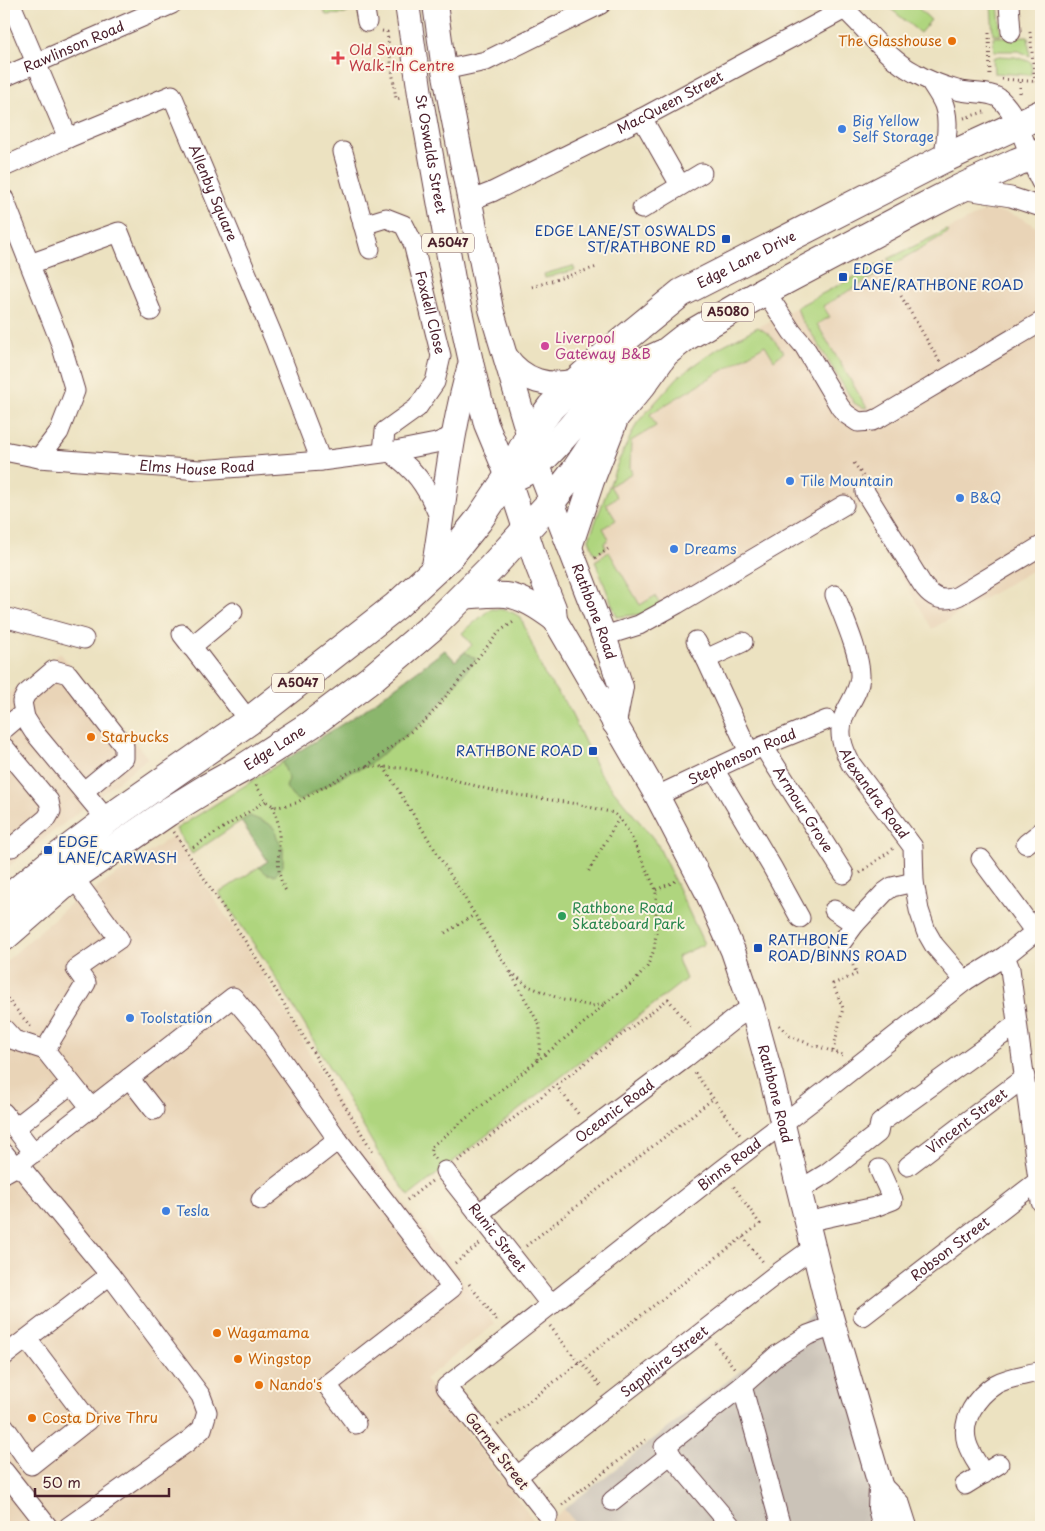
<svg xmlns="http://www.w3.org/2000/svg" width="1045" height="1531" viewBox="0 0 1045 1531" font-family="'Playpen Sans',sans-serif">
<rect width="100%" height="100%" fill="#fcf5e5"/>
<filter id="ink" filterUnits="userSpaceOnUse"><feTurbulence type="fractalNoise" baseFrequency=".02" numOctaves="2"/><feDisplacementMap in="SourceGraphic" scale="10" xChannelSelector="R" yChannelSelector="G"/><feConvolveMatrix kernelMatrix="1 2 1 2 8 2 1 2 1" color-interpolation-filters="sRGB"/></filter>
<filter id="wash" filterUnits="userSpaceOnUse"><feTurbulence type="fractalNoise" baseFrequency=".0096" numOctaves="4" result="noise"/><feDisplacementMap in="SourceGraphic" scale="20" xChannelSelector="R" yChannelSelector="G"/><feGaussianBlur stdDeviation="1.12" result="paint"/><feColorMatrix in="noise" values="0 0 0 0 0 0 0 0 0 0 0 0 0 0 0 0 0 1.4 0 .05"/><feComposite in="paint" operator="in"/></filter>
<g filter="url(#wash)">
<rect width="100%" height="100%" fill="#ece2c1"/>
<g fill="#e9d4b7">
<path d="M991,211L1007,213L1022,218L1041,230V565L932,629L861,506L692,602L661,606L631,616L617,617L595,561V555L589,539L619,460L637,423L649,407L678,377L720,347L889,259L983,212Z"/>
<path d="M60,653L148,758L4,870V697Z"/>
<path d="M173,836L259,967L371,1159L495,1324L425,1379L539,1527H4V963L76,899L97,888Z"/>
<path d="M564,1509L579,1527H543Z"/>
</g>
<path fill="#cbc3b8" d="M827,1303L885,1527H579L564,1509Z"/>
<g fill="#afd57e" stroke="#7c7a54">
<path d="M340,4H353L354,9L345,14L326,15L323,7Z"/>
<path d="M885,4H917V7L931,20L920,33Z"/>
<path d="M991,4H998L1001,35H993Z"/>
<path d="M1028,36L1030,56L1019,51H994L993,37Z"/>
<path d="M999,56L1015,57L1031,62L1032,70L1031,75L994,73L993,58Z"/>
<path d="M947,230L949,232L892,265L888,259Z"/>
<path d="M877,265L881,272L823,306L830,317L817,324L867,408L861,407L854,403L810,331L801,320L797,307Z"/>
<path d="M573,266L575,270L545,278L544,274Z"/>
<path d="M758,327L770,335L784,352L774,360L765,345L650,414L656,426L631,441L630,468L632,473L610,486L617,497L606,504L616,520L603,528L609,539L604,543L606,548L595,555L589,539L619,460L637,423L678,377L720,347Z"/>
<path d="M609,552L640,605L655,596L661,606L642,614L617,617L595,561Z"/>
<path d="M490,609C503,609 511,610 521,618L544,674L568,707L600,774L657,843L704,944L677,957L686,979L409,1196L383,1161L304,1024L266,962L219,893L268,861L241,821L192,854L176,829L363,711L445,650L455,661L472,645L462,633Z"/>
</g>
<g fill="#8bb66d" stroke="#6a6a4c">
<path d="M445,650L455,661L465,652L476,659L428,718L367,766L350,772L299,801L292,796L286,787L289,779L282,762L363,711Z"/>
<path d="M250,816L269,824L275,829L277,838L283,848V866L275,875L267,874L259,867L268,861L241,821Z"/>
</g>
</g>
<g filter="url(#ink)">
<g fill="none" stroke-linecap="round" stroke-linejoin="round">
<g stroke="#623c42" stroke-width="21">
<g id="minor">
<path d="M11,4L68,138"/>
<path d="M364,4L367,22"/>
<path d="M839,4C865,26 884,57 915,73C928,81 943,86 957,90C969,94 993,91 1001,100C1021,118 1028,158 1041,182"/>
<path d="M1009,4L1011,32"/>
<path d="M444,70L486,61L601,4"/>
<path id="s1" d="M4,77L172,4"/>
<path d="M930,81C935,89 941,97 944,105C950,122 946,142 943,159"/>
<path d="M642,118L680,185"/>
<path d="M343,152L370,249"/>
<path id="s2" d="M4,167L68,138L172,95L275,341L321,461"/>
<path d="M960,189L1011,197L1041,207"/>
<path d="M4,199L61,344L75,391L59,432L39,458"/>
<path id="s3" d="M469,201L492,192L642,118L845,9"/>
<path d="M642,209L702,173"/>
<path id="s4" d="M363,225L386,218L404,225L413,243L441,356L435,382L417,408L385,431L383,452"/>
<path d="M30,264L119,232L151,311"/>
<path d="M765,291L792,332L804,346L840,407L846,414L858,422L872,421L879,418L1041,322"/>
<path id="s5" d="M4,451L39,458L200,470L321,461L390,452L436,443L446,439L454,433"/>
<path d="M390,452C396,457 402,461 408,467C424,481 433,502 441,521"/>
<path d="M865,492L922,584C931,597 942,603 958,596L1041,546"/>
<path id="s6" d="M835,595C843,616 861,656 860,677C859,692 849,703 844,716C837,733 843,749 851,764L913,847L914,882L919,910L926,931L934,945L965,981"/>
<path d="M4,617L84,639"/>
<path d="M182,634L249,721"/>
<path d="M604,636L639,625L677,604L844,505"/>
<path d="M696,641L706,659L749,752"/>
<path d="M191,647L233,612"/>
<path d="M706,659L743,642"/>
<path d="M25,718L22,702L26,694L54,670L68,674L124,746V758L84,791"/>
<path d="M4,729L17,718H25L34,732L107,820"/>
<path id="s7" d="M763,746L844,874"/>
<path d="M4,747L49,801L51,811L47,818L12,847L4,845"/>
<path d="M714,769L772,867L800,918"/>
<path id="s8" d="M657,796L763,746L827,720"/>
<path d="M1026,844L1041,832"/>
<path d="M981,859L1035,932"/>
<path d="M73,877L119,939L76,969L86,983L45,1050L91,1108"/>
<path d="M834,910L855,924"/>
<path d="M836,950L855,924L885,892L892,887L914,882"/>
<path d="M1005,956L1010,969L1041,1202"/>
<path d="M4,1029L14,1040L45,1050"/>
<path d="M129,1078L154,1110"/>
<path d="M4,1113L15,1128"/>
<path d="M4,1153L15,1167L233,997L260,1029L338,1140L452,1288L327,1385L356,1424"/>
<path d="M34,1153L15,1128L71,1084"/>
<path id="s9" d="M908,1166L1025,1077"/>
<path id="s10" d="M445,1171L551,1305"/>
<path d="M799,1190L827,1173L878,1133L880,1123L1017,1024"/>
<path d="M261,1200L338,1140"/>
<path id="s11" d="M478,1214L684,1059L734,1019L752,1007"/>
<path d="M806,1222L875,1207L893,1200L879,1169"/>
<path id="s12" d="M863,1316L1038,1181"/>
<path d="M4,1356L110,1275L23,1170L15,1167L6,1172"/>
<path d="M742,1386L781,1527"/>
<path d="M4,1426L31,1465L88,1420L27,1339"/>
<path d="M4,1471L48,1527"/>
<path d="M984,1474C978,1464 970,1454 967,1443C960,1420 977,1396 996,1384C1009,1377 1027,1375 1041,1371"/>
<path id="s13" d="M516,1477L774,1276L813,1248"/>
<path d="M965,1485L999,1464"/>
<path d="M612,1501L671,1454"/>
<path id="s14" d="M548,1516C514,1473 481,1429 446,1387L722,1170L824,1092L965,981L1005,956L1041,927"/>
<path d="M68,1527L186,1443L202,1429L207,1412L201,1396L110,1275"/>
<path d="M732,1527L664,1447L742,1386L777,1355L808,1335L833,1326"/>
</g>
</g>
<g stroke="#623c42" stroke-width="26">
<g id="major">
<path id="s15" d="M407,4L420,94L453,279L471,362L486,424L508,477L537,565L554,608L555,620L657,796L706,890L733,951L752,1007L771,1076L827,1303L881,1488L880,1508L885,1527"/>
<path id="s16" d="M435,4L444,70L491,309L537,463L604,636L621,687L614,723"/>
<path d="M506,357C523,381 549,389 578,380"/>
<path d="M570,547L592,481L615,422"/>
<path d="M433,572C445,502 450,431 471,362"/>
<path d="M463,597C477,596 492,594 506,595C523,597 542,610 555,620"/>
<path d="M881,1488L898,1505L905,1527"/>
</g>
</g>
<g stroke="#623c42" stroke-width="30">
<g id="highway">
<path d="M508,477C543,477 589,398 617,376C629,367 648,361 662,354"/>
<path id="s17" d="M4,902L58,857L107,820L249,721L396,606L449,557L478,521L508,477L528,438L551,407L578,380L609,352L681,293L943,159L1041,114"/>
<path id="s18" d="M4,937L73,877L168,812L207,788L245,767L310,725L371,679L432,627L491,568L551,502L575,471L599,435L642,385L665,353L684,338L765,291L916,211L959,189L1017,162L1041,153"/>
</g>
</g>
<g stroke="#623c42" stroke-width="3" stroke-dasharray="1 4" stroke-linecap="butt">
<path d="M382,31L387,32L396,99L402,98"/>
<path d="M1030,32L1035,82"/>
<path d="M989,33L990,77"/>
<path d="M1002,79L1041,82"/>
<path d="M1020,93V80"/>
<path d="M964,118L984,112"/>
<path d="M880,260L891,280"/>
<path d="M532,287L597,267"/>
<path d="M901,296L940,362"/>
<path d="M854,463L863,476"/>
<path d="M595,558L608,549"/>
<path d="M367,766L428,718L500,631L515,621"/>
<path d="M384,767L509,970L540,1026V1048L537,1059"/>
<path d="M256,785L266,801L273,806L278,807L296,803L350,772L367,766L401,768L426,772L498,792L577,804L614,813L619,818"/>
<path d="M273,806C276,815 279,824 279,833C280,856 274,870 286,891"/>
<path d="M174,832L260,964L374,1154"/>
<path d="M193,847L266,801"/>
<path d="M860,873L894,848"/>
<path d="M656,890L678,880"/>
<path d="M445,933L474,915"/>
<path d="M511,972L528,986L563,1000L592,1006L604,1004"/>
<path d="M4,995L31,1027"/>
<path d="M779,1025L790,1036L799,1040L843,1055"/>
<path d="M833,1051L843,1008L833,984L857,974L850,959"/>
<path d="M695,1073L740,1135"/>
<path d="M556,1085L580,1116"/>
<path d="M435,1159L430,1153L432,1146L590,1018L604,1004L635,981L647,967L654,950L656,933V890L629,832L619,818L587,874"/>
<path d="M458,1161L668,999L692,1029"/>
<path d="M407,1200L432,1181"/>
<path d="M743,1237L764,1263"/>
<path d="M526,1246L714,1098"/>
<path d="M455,1263L481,1243"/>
<path d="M469,1284L499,1323"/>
<path d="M550,1326L579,1363"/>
<path d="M715,1343L735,1369"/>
<path d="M581,1361L602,1388"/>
<path d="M498,1425L760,1224L732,1184"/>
<path d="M562,1505L648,1438"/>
<path d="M4,1517L9,1525L12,1527"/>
</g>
<use href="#minor" stroke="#fff" stroke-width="19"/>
<use href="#major" stroke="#fff" stroke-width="24"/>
<use href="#highway" stroke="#fff" stroke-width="28"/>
</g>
</g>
<g fill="#e8710a" stroke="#fcf5e5" stroke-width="2">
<circle cx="952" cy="41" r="5"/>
<circle cx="91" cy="737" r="5"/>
<circle cx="217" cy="1333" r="5"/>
<circle cx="238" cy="1359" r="5"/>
<circle cx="259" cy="1385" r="5"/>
<circle cx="32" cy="1418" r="5"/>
</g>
<path fill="#e0444e" stroke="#fcf5e5" stroke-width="2" d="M335.5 50.5h5v5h5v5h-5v5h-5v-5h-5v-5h5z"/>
<g fill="#3f7fe0" stroke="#fcf5e5" stroke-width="2">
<circle cx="842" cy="129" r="5"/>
<circle cx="790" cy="481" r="5"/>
<circle cx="960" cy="498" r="5"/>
<circle cx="674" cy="549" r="5"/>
<circle cx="130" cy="1018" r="5"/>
<circle cx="166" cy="1211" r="5"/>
</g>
<g fill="#1a4fb4" stroke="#fcf5e5" stroke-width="2">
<rect x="721" y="234" width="10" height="10" rx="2.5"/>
<rect x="838" y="272" width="10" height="10" rx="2.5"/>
<rect x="588" y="746" width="10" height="10" rx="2.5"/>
<rect x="43" y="845" width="10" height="10" rx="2.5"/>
<rect x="753" y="943" width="10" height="10" rx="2.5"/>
</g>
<circle fill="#d1479c" stroke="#fcf5e5" stroke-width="2" cx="545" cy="346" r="5"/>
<circle fill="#2e9e5b" stroke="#fcf5e5" stroke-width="2" cx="562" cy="916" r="5"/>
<g text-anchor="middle" stroke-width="4" stroke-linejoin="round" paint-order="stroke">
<g fill="#fcf5e5" stroke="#7f5f63" stroke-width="1">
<rect x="422" y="233.5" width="52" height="19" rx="4"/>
<rect x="702" y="302.5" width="52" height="19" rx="4"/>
<rect x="272" y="673.5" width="52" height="19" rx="4"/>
</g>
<g font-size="12" font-weight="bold" fill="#4a1f2b">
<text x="448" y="247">A5047</text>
<text x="728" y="316">A5080</text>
<text x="298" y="687">A5047</text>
</g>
<g font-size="14" fill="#c56008" stroke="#fcf5e5" text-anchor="start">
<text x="942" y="46" text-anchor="end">The Glasshouse</text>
<text x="101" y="742">Starbucks</text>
<text x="227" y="1338">Wagamama</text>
<text x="248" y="1364">Wingstop</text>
<text x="269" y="1390">Nando's</text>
<text x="42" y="1423">Costa Drive Thru</text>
</g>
<g font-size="14" fill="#4a1f2b" stroke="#fcf5e5">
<text dy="5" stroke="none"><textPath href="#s1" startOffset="76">Rawlinson Road</textPath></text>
<text dy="5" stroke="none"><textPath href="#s3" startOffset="224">MacQueen Street</textPath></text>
<text dy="5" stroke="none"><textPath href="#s15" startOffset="152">St Oswalds Street</textPath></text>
<text dy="5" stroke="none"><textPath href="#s2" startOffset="289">Allenby Square</textPath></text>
<text dy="5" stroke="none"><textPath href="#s17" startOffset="992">Edge Lane Drive</textPath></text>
<text dy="5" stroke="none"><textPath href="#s4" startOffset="135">Foxdell Close</textPath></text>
<text dy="5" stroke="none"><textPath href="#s5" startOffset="194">Elms House Road</textPath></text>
<text dy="5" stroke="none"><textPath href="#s16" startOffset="630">Rathbone Road</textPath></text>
<text dy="5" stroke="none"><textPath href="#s18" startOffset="331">Edge Lane</textPath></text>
<text dy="5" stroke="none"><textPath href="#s8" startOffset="94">Stephenson Road</textPath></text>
<text dy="5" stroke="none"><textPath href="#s6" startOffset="216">Alexandra Road</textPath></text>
<text dy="5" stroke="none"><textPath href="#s7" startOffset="75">Armour Grove</textPath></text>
<text dy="5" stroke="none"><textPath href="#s15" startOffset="1161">Rathbone Road</textPath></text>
<text dy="5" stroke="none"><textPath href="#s11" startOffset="171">Oceanic Road</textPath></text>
<text dy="5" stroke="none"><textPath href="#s9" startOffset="74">Vincent Street</textPath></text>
<text dy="5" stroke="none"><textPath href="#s14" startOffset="525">Binns Road</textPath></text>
<text dy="5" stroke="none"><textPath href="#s10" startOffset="85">Runic Street</textPath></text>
<text dy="5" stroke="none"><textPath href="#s12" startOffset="110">Robson Street</textPath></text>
<text dy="5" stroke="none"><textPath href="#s13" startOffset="188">Sapphire Street</textPath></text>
<text transform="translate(497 1451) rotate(52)" y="5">Garnet Street</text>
</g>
<g font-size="14" fill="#be3a42" stroke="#fcf5e5" text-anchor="start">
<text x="349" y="55">Old Swan<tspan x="349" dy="16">Walk-In Centre</tspan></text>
</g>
<g font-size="14" fill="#366cbe" stroke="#fcf5e5" text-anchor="start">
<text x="852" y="126">Big Yellow<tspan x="852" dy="16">Self Storage</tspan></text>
<text x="800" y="486">Tile Mountain</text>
<text x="970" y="503">B&amp;Q</text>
<text x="684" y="554">Dreams</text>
<text x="140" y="1023">Toolstation</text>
<text x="176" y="1216">Tesla</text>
</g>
<g font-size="14" fill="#164399" stroke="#fcf5e5" text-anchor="start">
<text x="716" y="236" text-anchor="end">EDGE LANE/ST OSWALDS<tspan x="716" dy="16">ST/RATHBONE RD</tspan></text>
<text x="853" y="274">EDGE<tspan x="853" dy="16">LANE/RATHBONE ROAD</tspan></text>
<text x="583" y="756" text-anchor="end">RATHBONE ROAD</text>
<text x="58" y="847">EDGE<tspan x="58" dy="16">LANE/CARWASH</tspan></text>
<text x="768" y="945">RATHBONE<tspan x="768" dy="16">ROAD/BINNS ROAD</tspan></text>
</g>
<g font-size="14" fill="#b23c85" stroke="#fcf5e5" text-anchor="start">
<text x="555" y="343">Liverpool<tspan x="555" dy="16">Gateway B&amp;B</tspan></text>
</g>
<g font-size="14" fill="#27864d" stroke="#fcf5e5" text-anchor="start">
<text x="572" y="913">Rathbone Road<tspan x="572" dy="16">Skateboard Park</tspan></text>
</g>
</g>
<rect width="1045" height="1531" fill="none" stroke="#fcf5e5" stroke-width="20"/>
<path d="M35 1488v8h134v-8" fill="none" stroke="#4a1f2b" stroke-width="2.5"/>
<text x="42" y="1488" font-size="15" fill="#4a1f2b" stroke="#fcf5e5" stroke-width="4" paint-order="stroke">50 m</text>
</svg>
